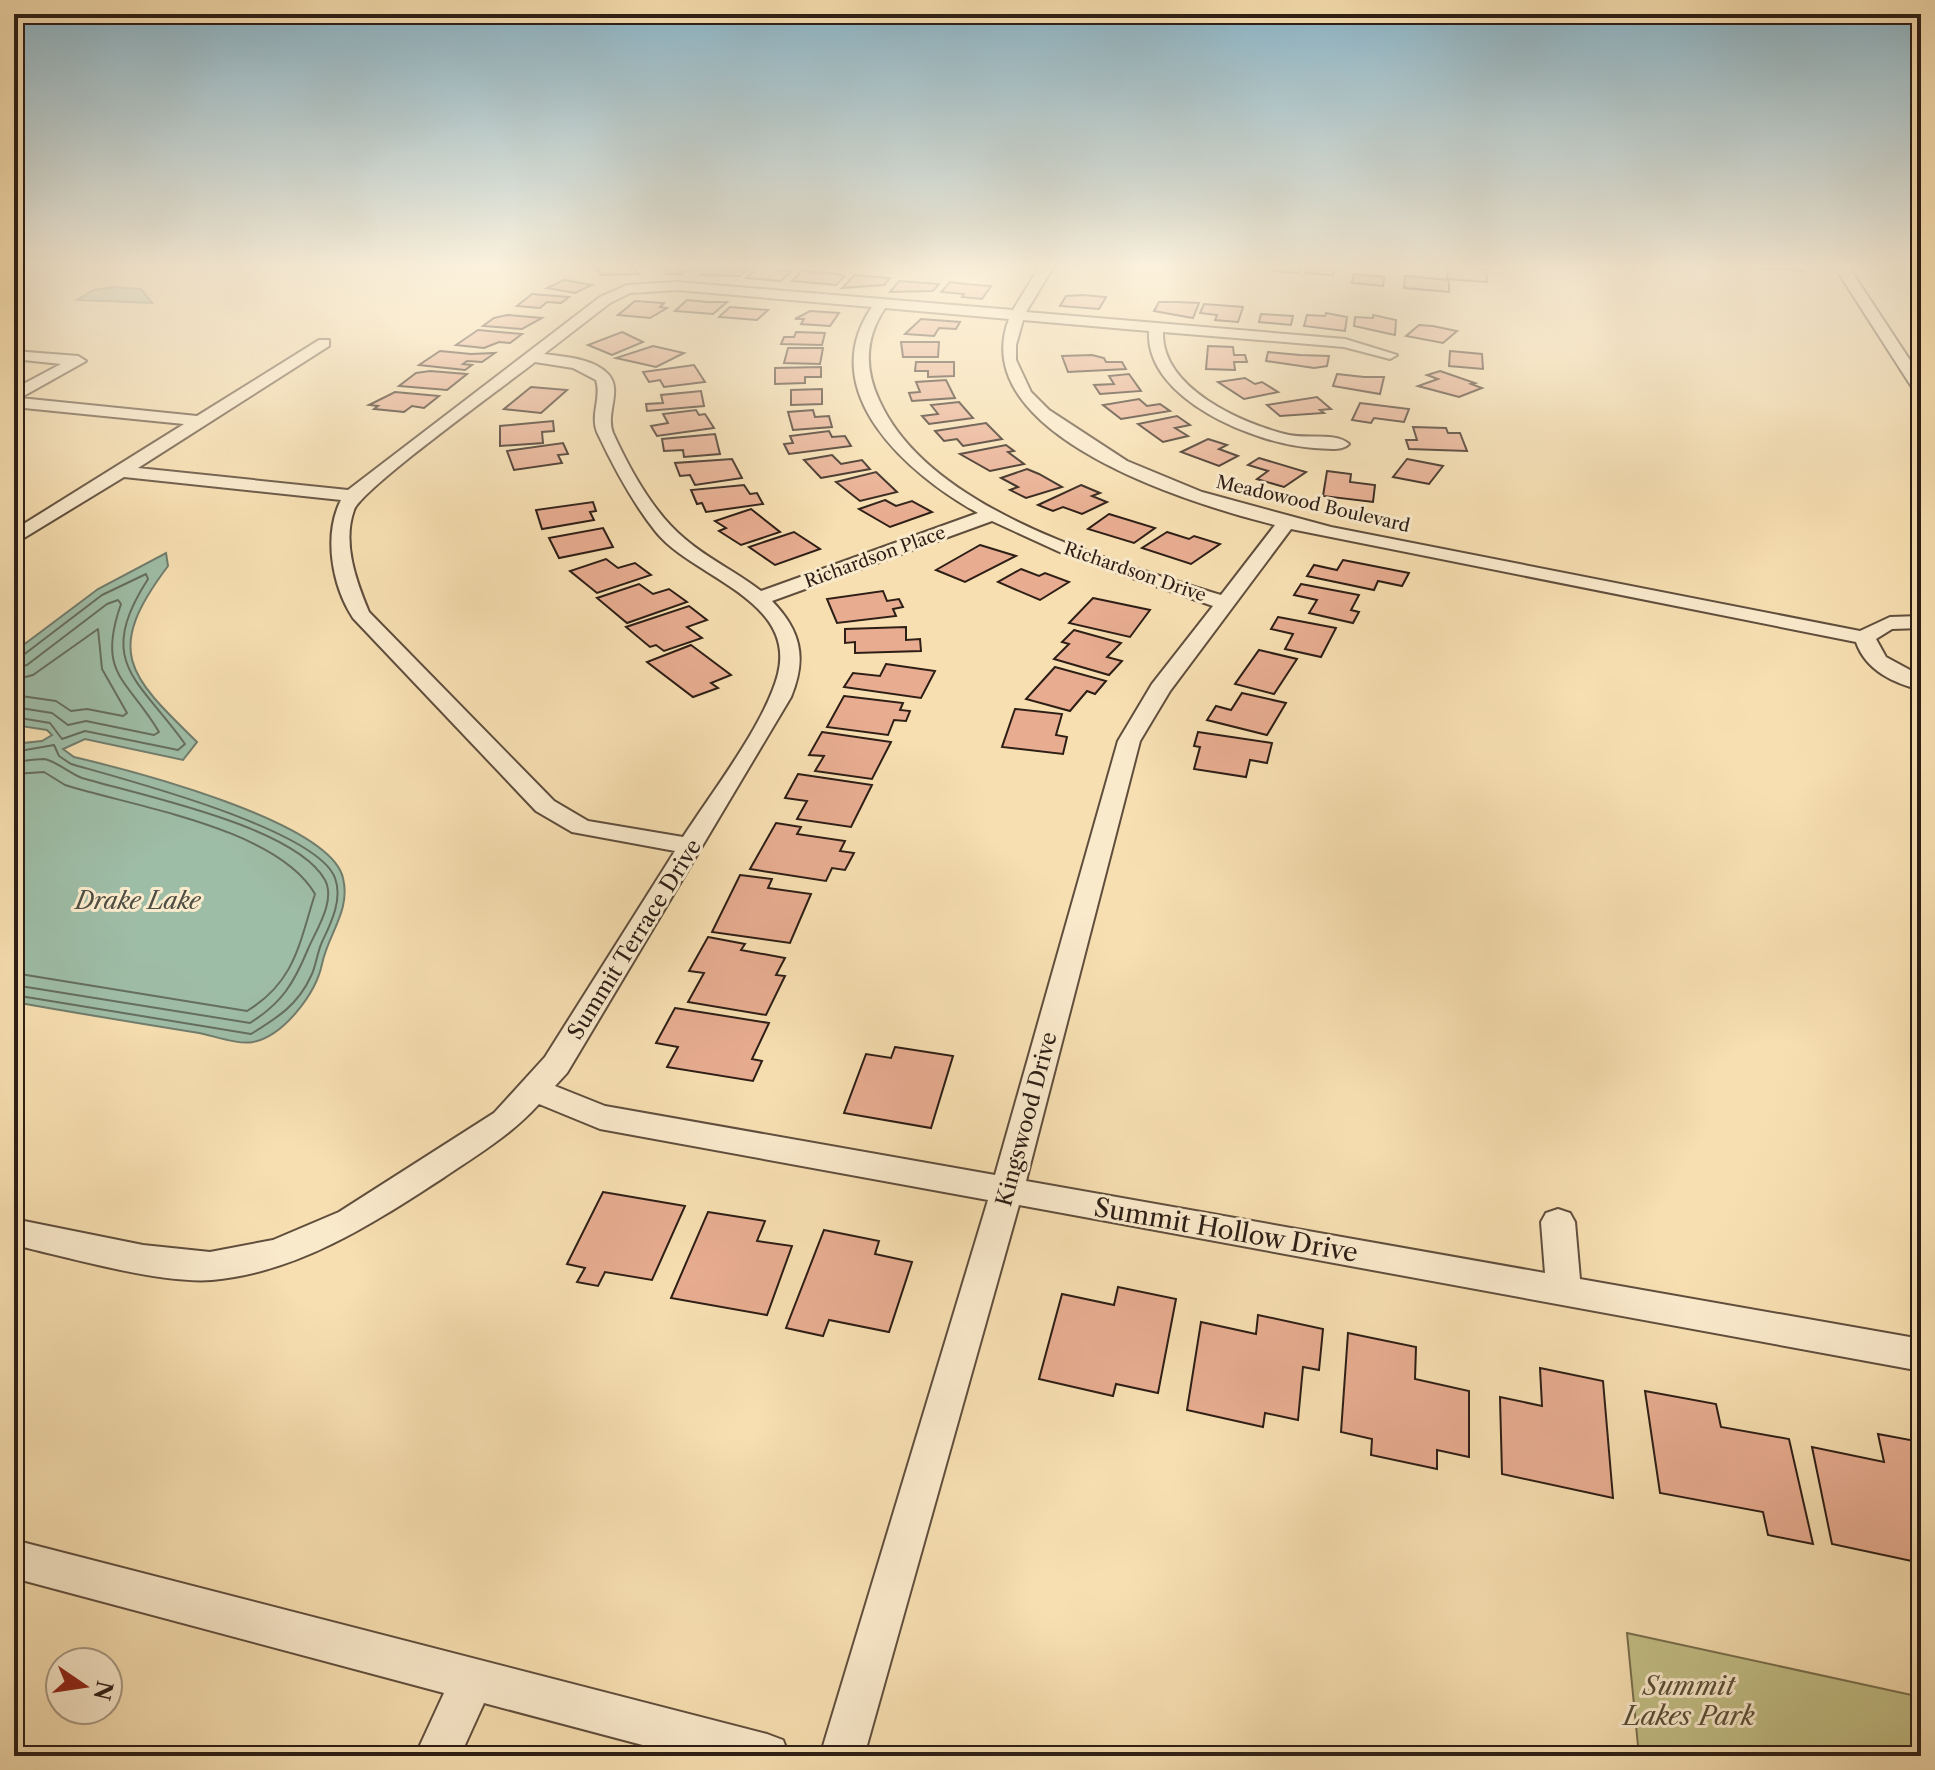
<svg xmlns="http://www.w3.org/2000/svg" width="1935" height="1770" viewBox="0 0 1935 1770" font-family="'Libre Caslon Text',serif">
<rect width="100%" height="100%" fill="#f7dfb1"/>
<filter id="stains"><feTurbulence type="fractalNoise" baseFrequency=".0025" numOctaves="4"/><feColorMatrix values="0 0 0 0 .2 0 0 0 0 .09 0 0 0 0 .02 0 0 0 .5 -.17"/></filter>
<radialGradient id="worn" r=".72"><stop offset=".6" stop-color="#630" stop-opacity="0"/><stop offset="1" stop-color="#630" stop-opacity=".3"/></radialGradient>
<path fill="#c3c087" stroke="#786f4e" stroke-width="2" d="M1627,1633L1921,1697V1756H1639Z"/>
<g fill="#9ebda7" stroke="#717d6d" stroke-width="2">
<path d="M112,287L141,289L152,303L77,300L94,290Z"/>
<path d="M166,553L168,566C104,651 127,674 197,742L183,760L85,739L63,749L74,757C129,770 330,821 343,878C351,911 328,934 322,964C316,993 284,1036 253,1042C239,1045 214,1036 199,1033C137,1023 76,1013 14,1002V744L42,741L52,735L47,730L14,725V652L98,589Z"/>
</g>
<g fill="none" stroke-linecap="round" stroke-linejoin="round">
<g stroke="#666e5e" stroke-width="2">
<path d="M14,658L22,656L102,595L146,574L148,579C94,663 139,679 185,744L178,750L85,731L62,739L50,723L14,717"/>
<path d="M14,668L27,665L107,604L118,600L121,604C96,675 128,679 159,732L154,735L86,721L68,725L52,713L14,707"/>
<path d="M14,680L33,675L98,629L102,669L127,713L123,716L87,709L71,711L56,701L14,695"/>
<path d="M14,752L54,745L59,756L71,764C123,779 317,829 335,878C343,899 331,923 322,942C317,953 316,966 311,976C298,1005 277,1018 251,1034L14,995"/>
<path d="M14,762C24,761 35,759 44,759C55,760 70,774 82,778C139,795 295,826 325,880C336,901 316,930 308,949C294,983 282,1003 250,1023L14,985"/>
<path d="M14,774L44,772L65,785C135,807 277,828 315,894C299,944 295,982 247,1011L14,973"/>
</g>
</g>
<g fill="#e8ad91" stroke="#2d1e16" stroke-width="2">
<path d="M605,266H631L639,274L602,275L595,268Z"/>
<path d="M656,266H691L683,274H665L669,269L653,268Z"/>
<path d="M712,266L748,269L740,276L701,275Z"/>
<path d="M1273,266H1301L1299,273L1272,271Z"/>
<path d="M1307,266H1335L1333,275L1305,273Z"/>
<path d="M1448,266L1486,269L1487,282L1447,279Z"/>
<path d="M1755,266H1800L1803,271L1757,268Z"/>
<path d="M757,269L792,271L781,281L746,278Z"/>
<path d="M802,271L829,273L845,276L836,285L792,281Z"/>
<path d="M1354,274L1384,277L1383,286L1352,283Z"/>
<path d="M855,275L890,278L884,285L842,288Z"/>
<path d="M1405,276L1449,280V292L1404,288Z"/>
<path d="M564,280L592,285L575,293L547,288Z"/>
<path d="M899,281L939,284L933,291L890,292Z"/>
<path d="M950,282L966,284L991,286L982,299L962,297L964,294L941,292Z"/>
<path d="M532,294L569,297L561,303L547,302L540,308L517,306Z"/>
<path d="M1066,296L1083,295L1106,297L1099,309L1060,306Z"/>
<path d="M687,300L708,302H727L713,314L675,311Z"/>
<path d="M635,301L664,303L660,307L667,308L650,318L618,315Z"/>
<path d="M1159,302H1178L1199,303L1193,318L1154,311Z"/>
<path d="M1204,304L1243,307L1238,322L1215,320L1217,315L1200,313Z"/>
<path d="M730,307L768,310L757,320L719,317Z"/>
<path d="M810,311L839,313L830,326L801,324L804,319H795Z"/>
<path d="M1326,313L1347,317L1345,331L1304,326L1307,315L1325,316Z"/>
<path d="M1261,314L1293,316L1291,325L1259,322Z"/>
<path d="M507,315L542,318L522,329L483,326L494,318Z"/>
<path d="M1373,315L1396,320L1395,335L1354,326L1355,317L1373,318Z"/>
<path d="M921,319L960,322L956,329L939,328L934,336L905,334Z"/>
<path d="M1419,325L1433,326L1457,331L1443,343L1406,336Z"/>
<path d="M478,330L522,334L510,343L499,342L484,348L456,345Z"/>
<path d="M622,332L643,342L612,355L588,345Z"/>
<path d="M796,332L825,333L822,345L781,344L784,337H794Z"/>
<path d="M901,342H939L938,357H903Z"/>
<path d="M653,346L684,353L656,367L616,358Z"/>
<path d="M1208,346L1233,347L1234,355H1245L1247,362H1234L1235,370L1206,369Z"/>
<path d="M788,348H823L820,364L784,363Z"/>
<path d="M440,351L471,354L495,353L482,362L467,361L463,364L472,365L465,370L419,365Z"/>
<path d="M1450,351L1482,354L1483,369L1449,366Z"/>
<path d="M1268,352L1300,355L1329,356L1327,366L1314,368L1266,361Z"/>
<path d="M1092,355L1104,358L1106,362H1122L1126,369L1068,372L1062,356Z"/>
<path d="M916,362H954V376L928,377V371H915Z"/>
<path d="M694,365L705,382L664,387L660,380L649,382L643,372Z"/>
<path d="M821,367V377H805V383L775,384V368Z"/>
<path d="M430,371L467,374L447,390L399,386L416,373Z"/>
<path d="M1440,371L1475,383L1471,384L1482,388L1459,397L1418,386L1438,379L1427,375Z"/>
<path d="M1129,374L1141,391L1100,394L1094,385L1114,384L1109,376Z"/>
<path d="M1337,374L1364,377H1384L1380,394L1333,386Z"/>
<path d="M1245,378L1255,384L1262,382L1278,392L1244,399L1218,382Z"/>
<path d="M946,380L955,398L912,401L909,393L920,392L916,382Z"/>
<path d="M531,387L567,390L541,413L504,409Z"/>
<path d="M822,389V404L791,405V390Z"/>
<path d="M701,391L704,406L647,411L646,404L663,403L661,395Z"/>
<path d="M395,392L439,396L424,408L412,406L404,412L374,409L378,406L369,405Z"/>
<path d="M1317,397L1331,409L1320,410L1324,413L1280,416L1267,405Z"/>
<path d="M1139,399L1147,406L1160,404L1170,411L1121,419L1103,405Z"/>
<path d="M959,402L973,418L929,424L922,416L938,414L931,405Z"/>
<path d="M1360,403L1409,409L1404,422L1374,418L1371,423L1352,420Z"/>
<path d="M696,410L699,415L705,414L714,428L657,436L651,426L668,423L663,414Z"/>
<path d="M813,410L815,417L829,416L832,427L793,430L788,412Z"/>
<path d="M1177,416L1190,425L1175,428L1188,436L1163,442L1138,424Z"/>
<path d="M553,421L554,431L542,432L543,443L500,446V426Z"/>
<path d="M986,423L1002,439L963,446L957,439L944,441L935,431Z"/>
<path d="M1413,427L1446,428L1448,433H1460L1467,451L1409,449L1406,440H1417Z"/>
<path d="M829,431L832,437L845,436L851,446L789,454L784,444L793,443L790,436Z"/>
<path d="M715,434L720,454L684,457L683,450L664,451L662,439Z"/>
<path d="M1208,439L1227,445L1219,449L1238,456L1219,466L1181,452Z"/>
<path d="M563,443L568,454L558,455L562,463L514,470L507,451Z"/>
<path d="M1006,445L1014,451L1008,452L1024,464L990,471L960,454Z"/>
<path d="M832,455L841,464L862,460L870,469L821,478L804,460Z"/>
<path d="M1259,458L1306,472L1284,487L1257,479L1268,471L1248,465Z"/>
<path d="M732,459L742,478L695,485L690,475L680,476L675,463Z"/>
<path d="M1407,459L1443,466L1429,484L1393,477Z"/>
<path d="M1027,469L1039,474L1062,487L1026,498L1010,490L1018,487L1001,478Z"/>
<path d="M1327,471L1351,474L1350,482L1375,485L1373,502L1323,496Z"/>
<path d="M876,472L897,492L860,501L836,482Z"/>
<path d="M744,485L750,494L757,493L763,504L706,512L702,503L697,504L691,490Z"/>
<path d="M1081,485L1100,493L1092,496L1107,502L1082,514L1063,507L1053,511L1038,505Z"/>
<path d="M885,500L896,506L912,501L932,512L890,527L859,509Z"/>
<path d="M593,502L596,511L590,512L594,520L542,529L536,510Z"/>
<path d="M751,509L780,532L741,545L719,531L726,528L715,521Z"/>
<path d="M1109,514L1155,528L1134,543L1088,529Z"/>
<path d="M603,528L613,547L559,558L549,538Z"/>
<path d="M794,532L820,549L775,565L749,547Z"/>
<path d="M1167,532L1189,539L1194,536L1220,544L1191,564L1142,548Z"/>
<path d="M980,545L1016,556L965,582L936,570Z"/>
<path d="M606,559L618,568L635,563L651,575L597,593L570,571Z"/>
<path d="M1343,560L1409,573L1402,586L1378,581L1374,590L1307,576L1314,565L1337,570Z"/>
<path d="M1021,569L1039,576L1045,573L1069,582L1040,600L998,582Z"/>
<path d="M639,584L653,594L669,589L687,602L627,623L597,598Z"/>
<path d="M1301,584L1359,595L1351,610L1359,612L1353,623L1309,613L1317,600L1294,595Z"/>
<path d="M883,591L887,601L899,599L903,607L893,609L896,616L837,623L827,599Z"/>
<path d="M1093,598L1150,610L1130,637L1069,623Z"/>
<path d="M689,606L707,620L687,627L702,638L664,651L656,645L650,647L626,627Z"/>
<path d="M1278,617L1336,628L1321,657L1285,649L1293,634L1271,629Z"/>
<path d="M906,627V640L920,639L921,651L855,653V642L845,643V629Z"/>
<path d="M1074,630L1121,643L1107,657L1122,661L1109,675L1054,659L1069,644L1062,642Z"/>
<path d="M691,645L731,675L711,683L718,688L693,697L647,662Z"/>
<path d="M1259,650L1297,659L1274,694L1235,684Z"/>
<path d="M886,664L935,671L921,698L844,687L853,673L880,676Z"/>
<path d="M1055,667L1106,681L1095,694L1087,691L1070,711L1026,699Z"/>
<path d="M1242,693L1286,703L1267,735L1207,720L1216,706L1231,710Z"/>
<path d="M844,696L903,703L900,710L910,711L906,721L894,720L888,735L827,727Z"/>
<path d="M1015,709L1062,714L1056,735L1067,737L1063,754L1002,747Z"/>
<path d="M822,732L891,742L872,779L815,771L824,756L809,755Z"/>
<path d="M1198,732L1272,743L1267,763L1250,760L1246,777L1194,769L1200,747L1194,746Z"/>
<path d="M798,774L872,785L851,827L797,819L807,801L785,798Z"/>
<path d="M776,823L801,827L797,834L845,841L840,851L854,853L845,870L832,868L826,881L750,869Z"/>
<path d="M740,875L772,879L768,888L811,894L790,943L712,932Z"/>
<path d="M708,937L745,944L741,950L785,958L776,975L785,976L766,1015L688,1002L704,973L689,971Z"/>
<path d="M675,1008L769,1023L752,1059L762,1061L753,1081L667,1067L678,1047L656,1043Z"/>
<path d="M895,1047L953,1056L931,1128L844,1113L866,1054L891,1058Z"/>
<path d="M603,1192L685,1206L652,1280L605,1272L598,1286L577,1282L585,1268L567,1264Z"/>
<path d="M708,1212L765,1221L757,1241L792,1246L767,1315L671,1298Z"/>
<path d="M824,1230L879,1241L875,1254L912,1262L889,1332L829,1320L823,1336L786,1328Z"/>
<path d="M1118,1287L1176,1299L1158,1393L1116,1384L1113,1396L1039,1379L1062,1294L1114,1305Z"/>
<path d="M1258,1315L1323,1329L1319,1370L1303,1367L1298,1420L1265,1413L1263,1427L1187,1410L1201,1322L1256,1334Z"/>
<path d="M1348,1333L1416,1347L1415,1379L1469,1391V1457L1437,1450V1469L1371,1455L1372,1439L1341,1432Z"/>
<path d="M1540,1368L1603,1381L1613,1498L1502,1474L1500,1397L1542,1406Z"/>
<path d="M1645,1391L1716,1404L1721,1427L1789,1439L1813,1544L1768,1535L1763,1512L1660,1493Z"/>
<path d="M1878,1434L1921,1442V1563L1832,1544L1812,1447L1884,1462Z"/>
</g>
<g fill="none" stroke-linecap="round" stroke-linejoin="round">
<g stroke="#604e3d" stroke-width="4">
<g id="minor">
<path d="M1040,266H1054L1026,312L1345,339L1397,355L1390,359L1344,347L1163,332C1161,388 1242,424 1289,435C1306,439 1337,432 1349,444C1341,452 1325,448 1314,448C1256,444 1145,400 1149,331L1023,320L1016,345V360L1031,392L1049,410L1127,461L1202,492L1331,527L1860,631L1890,617L1921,616V628L1892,629L1876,639L1886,657L1921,676V690C1894,683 1866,671 1856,642L1291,529L1170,691L1140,741L1026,1181L1545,1273L1541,1222L1546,1213L1558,1209L1570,1213L1575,1222L1580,1279L1921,1339V1371L1019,1205L864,1756H820L988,1200L600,1129L539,1104C511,1135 477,1155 443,1178C372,1224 299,1272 212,1280C159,1284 68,1257 14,1245V1219L143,1245L210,1252L273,1240L339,1212L494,1113L545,1057L675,851L572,832L536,811L353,618C332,586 323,535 341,500L124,477L14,544V530L184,424L14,407V389L61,364L14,359V351L78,356L86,361L20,398L197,416L319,340H329V346L138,468L348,490L600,297L627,285L677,282L1013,310ZM677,290L872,307C813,392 909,475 978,513L761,591C737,572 708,559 685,539C654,514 629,468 613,433C605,413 623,390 608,374C593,358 564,357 544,354L610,303L630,293ZM885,308L1009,319C964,435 1194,505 1275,525L1221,595C1113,561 929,512 879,400C864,368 865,338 885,308ZM535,362L573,368L596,380C602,398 590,414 597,432C613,466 632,502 656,532C692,577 797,599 778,674C765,724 712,792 683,837L588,821L554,801L369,612C356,581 342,543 354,510C361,489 507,384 535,362ZM992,521L1064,554L1213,606L1152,684L1118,741L995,1175L605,1106L555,1086L567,1073L791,697C807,658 801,631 772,601Z"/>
<path d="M1834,266H1848L1921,377V394L1913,389Z"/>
<path d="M14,1540L767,1734L783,1740L789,1756H684L484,1703L460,1756H415L444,1693L14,1578Z"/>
</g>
</g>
<use href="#minor" fill="#faeacc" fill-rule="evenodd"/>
</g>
<linearGradient id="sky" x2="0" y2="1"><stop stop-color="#8ab8ce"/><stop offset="0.52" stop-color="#fbf1dc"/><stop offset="1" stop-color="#fbf1dc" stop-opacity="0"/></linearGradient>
<rect width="1935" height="513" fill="url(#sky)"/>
<g text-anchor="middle" stroke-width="6" stroke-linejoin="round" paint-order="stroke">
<g font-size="18" fill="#2d1e16" stroke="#faeacc">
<text transform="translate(1313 504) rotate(13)" y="6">Meadowood Boulevard</text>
<text transform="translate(875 557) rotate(-20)" y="6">Richardson Place</text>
<text transform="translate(1135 572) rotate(19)" y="6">Richardson Drive</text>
</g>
<g font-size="22" fill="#2d1e16" stroke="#faeacc">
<text transform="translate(634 939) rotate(-58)" y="8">Summit Terrace Drive</text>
<text transform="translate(1026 1119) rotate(-75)" y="8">Kingswood Drive</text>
</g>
<g font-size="24" font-style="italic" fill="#4f4e42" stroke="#faeacc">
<text x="138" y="909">Drake Lake</text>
</g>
<g font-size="26" fill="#2d1e16" stroke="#faeacc">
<text transform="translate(1226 1230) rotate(10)" y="9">Summit Hollow Drive</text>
</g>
<g font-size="26" font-style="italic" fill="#5a4f38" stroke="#faeacc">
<text x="1689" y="1695">Summit<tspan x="1689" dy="30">Lakes Park</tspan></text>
</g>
</g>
<rect width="1935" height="1770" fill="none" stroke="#f7dfb1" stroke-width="48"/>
<rect x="16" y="16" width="1903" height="1738" fill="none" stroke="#2d1e16" stroke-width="4"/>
<rect x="24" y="24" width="1887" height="1722" fill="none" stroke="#2d1e16" stroke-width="2"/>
<g transform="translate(84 1686) rotate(103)"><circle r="38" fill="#faeacc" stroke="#a89883" stroke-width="2"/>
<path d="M0-6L14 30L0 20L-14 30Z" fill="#8f2418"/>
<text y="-12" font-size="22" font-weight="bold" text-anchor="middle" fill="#2d1e16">N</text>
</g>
<rect width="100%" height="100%" filter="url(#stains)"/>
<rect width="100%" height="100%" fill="url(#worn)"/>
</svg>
